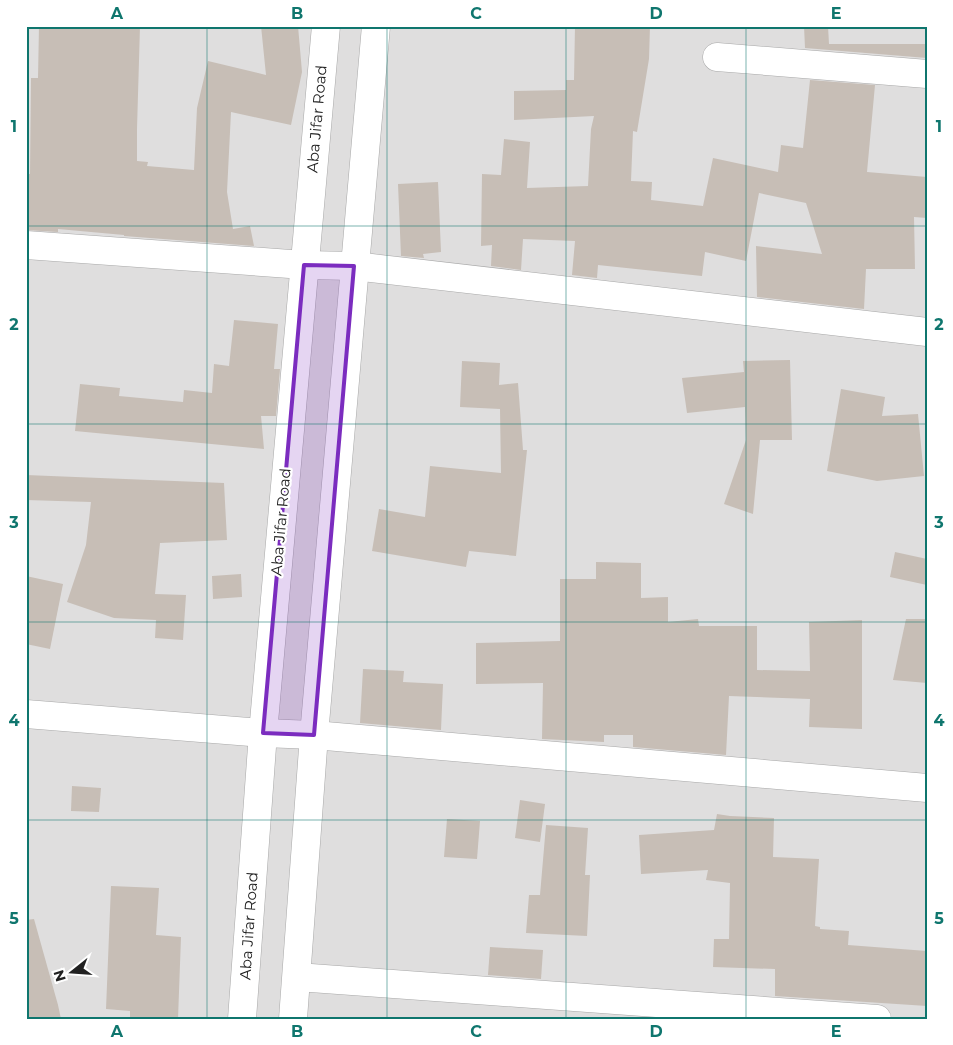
<svg xmlns="http://www.w3.org/2000/svg" width="953" height="1045" viewBox="0 0 953 1045" font-family="Montserrat,sans-serif">
<rect width="100%" height="100%" fill="#f2eee7"/>
<rect fill="#dfdede" x="26" y="26" width="901" height="993"/>
<g fill="#c7beb6">
<path d="M39,26H140L137,129V161L148,162L147,166L194,170L197,108L208,61L266,75L261,26H298L302,72L291,125L231,112L227,192L233,229L250,226L254,246L124,236V235L58,229V232L26,230V174H30L31,78H38Z"/>
<path d="M575,26H650L649,59L637,132L633,131L631,181L652,182L651,200L703,206L713,158L778,172L781,145L803,148L810,80L875,85L867,172L927,177V218L914,217L915,269H866L864,309L757,297L756,246L822,254L806,203L759,193L746,261L705,252L702,276L598,265L597,278L572,275L575,241L523,239L521,270L491,266L492,245L481,246L482,174L501,175L504,139L530,142L527,188L588,186L591,129L594,116L514,120V91L566,90V80H574Z"/>
<path d="M804,26H828L829,44H927V58L805,48Z"/>
<path d="M438,182L441,252L423,254L424,258L401,256L398,184Z"/>
<path d="M234,320L278,324L274,369H280L276,416H261L264,449L75,431L80,384L120,388L119,396L183,402L184,390L212,393L214,364L229,366Z"/>
<path d="M790,360L792,440H760L753,514L724,504L746,440L745,407L687,413L682,378L744,372L743,361Z"/>
<path d="M462,361L500,363L499,385L518,383L523,450H527L516,556L469,551L466,567L372,551L379,509L425,517L430,466L501,473L500,409L460,407Z"/>
<path d="M841,389L885,397L882,416L918,414L924,476L877,481L827,471Z"/>
<path d="M26,475L224,483L227,540L160,543L155,594L186,595L183,640L155,638L156,620L114,618L67,602L86,545L91,502L26,500Z"/>
<path d="M895,552L927,559V585L890,577Z"/>
<path d="M596,562L641,563V598L668,597V622L698,619L699,626H757V670L810,671L809,622L862,620V729L809,727L810,699L729,696L726,755L633,747V735H604V742L542,739L543,683L476,684V643L560,641V579H596Z"/>
<path d="M241,574L242,597L213,599L212,576Z"/>
<path d="M26,576L63,584L50,649L26,644Z"/>
<path d="M906,619H927V683L893,680Z"/>
<path d="M363,669L404,671L403,682L443,684L441,730L360,723Z"/>
<path d="M72,786L101,788L99,812L71,811Z"/>
<path d="M520,800L545,804L540,842L515,838Z"/>
<path d="M717,814L730,816L774,818L773,857L819,859L815,926L820,927V929L849,931L848,945L927,951V1006L775,996V969L713,967L714,939H729L730,883L706,880L708,870L641,874L639,835L714,830Z"/>
<path d="M447,819L480,821L477,859L444,857Z"/>
<path d="M546,825L588,828L585,875H590L587,936L526,933L529,895H540Z"/>
<path d="M111,886L159,888L156,935L181,937L178,1019H130V1011L106,1009Z"/>
<path d="M34,919L58,1005L61,1019H26V920Z"/>
<path d="M490,947L543,950L541,979L488,975Z"/>
</g>
<g fill="none" stroke-linecap="round" stroke-linejoin="round">
<g stroke="#a8a8a8" stroke-width="29">
<g id="minor">
<path d="M717,57L927,74"/>
<path d="M26,245L304,265L354,266L927,332"/>
<path d="M26,714L263,733L314,735L927,788"/>
<path d="M297,977L877,1019"/>
</g>
</g>
<g stroke="#a8a8a8" stroke-width="29">
<g id="tertiary">
<path d="M242,1019L263,733L326,26"/>
<path d="M293,1019L314,735L376,26"/>
</g>
</g>
<use href="#minor" stroke="#fff" stroke-width="28"/>
<use href="#tertiary" stroke="#fff" stroke-width="28"/>
</g>
<path fill="#7b2cbf" fill-opacity="0.2" stroke="#7b2cbf" stroke-width="4" stroke-linejoin="round" d="M304,265L354,266L314,735L263,733Z"/>
<path fill="none" stroke="#0f766e" stroke-width="1" stroke-opacity="0.55" d="M207,26V1019M387,26V1019M566,26V1019M746,26V1019M26,226H927M26,424H927M26,622H927M26,820H927"/>
<g text-anchor="middle" stroke-width="4.5" stroke-linejoin="round" paint-order="stroke">
<g font-size="15" fill="#212121" stroke="#fff">
<text transform="translate(317 119) rotate(-85)" y="5">Aba Jifar Road</text>
<text transform="translate(281 522) rotate(-85)" y="5">Aba Jifar Road</text>
<text transform="translate(249 926) rotate(-86)" y="5">Aba Jifar Road</text>
</g>
</g>
<rect width="953" height="1045" fill="none" stroke="#ffffff" stroke-width="55"/>
<g transform="translate(72 972) rotate(253)" stroke="#ffffff" stroke-width="4" paint-order="stroke">
<path d="M0-4L9 19L0 12L-9 19Z" fill="#212121"/>
<text y="-8" font-size="14" font-weight="bold" text-anchor="middle" fill="#212121">N</text>
</g>
<rect x="28" y="28" width="898" height="990" fill="none" stroke="#0f766e" stroke-width="2"/>
<g font-size="16" text-anchor="middle" font-weight="bold" fill="#0f766e">
<text x="117" y="19">A</text>
<text x="297" y="19">B</text>
<text x="476" y="19">C</text>
<text x="656" y="19">D</text>
<text x="836" y="19">E</text>
<text x="14" y="132">1</text>
<text x="939" y="132">1</text>
<text x="14" y="330">2</text>
<text x="939" y="330">2</text>
<text x="14" y="528">3</text>
<text x="939" y="528">3</text>
<text x="14" y="726">4</text>
<text x="939" y="726">4</text>
<text x="14" y="924">5</text>
<text x="939" y="924">5</text>
<text x="117" y="1037">A</text>
<text x="297" y="1037">B</text>
<text x="476" y="1037">C</text>
<text x="656" y="1037">D</text>
<text x="836" y="1037">E</text>
</g>
</svg>
